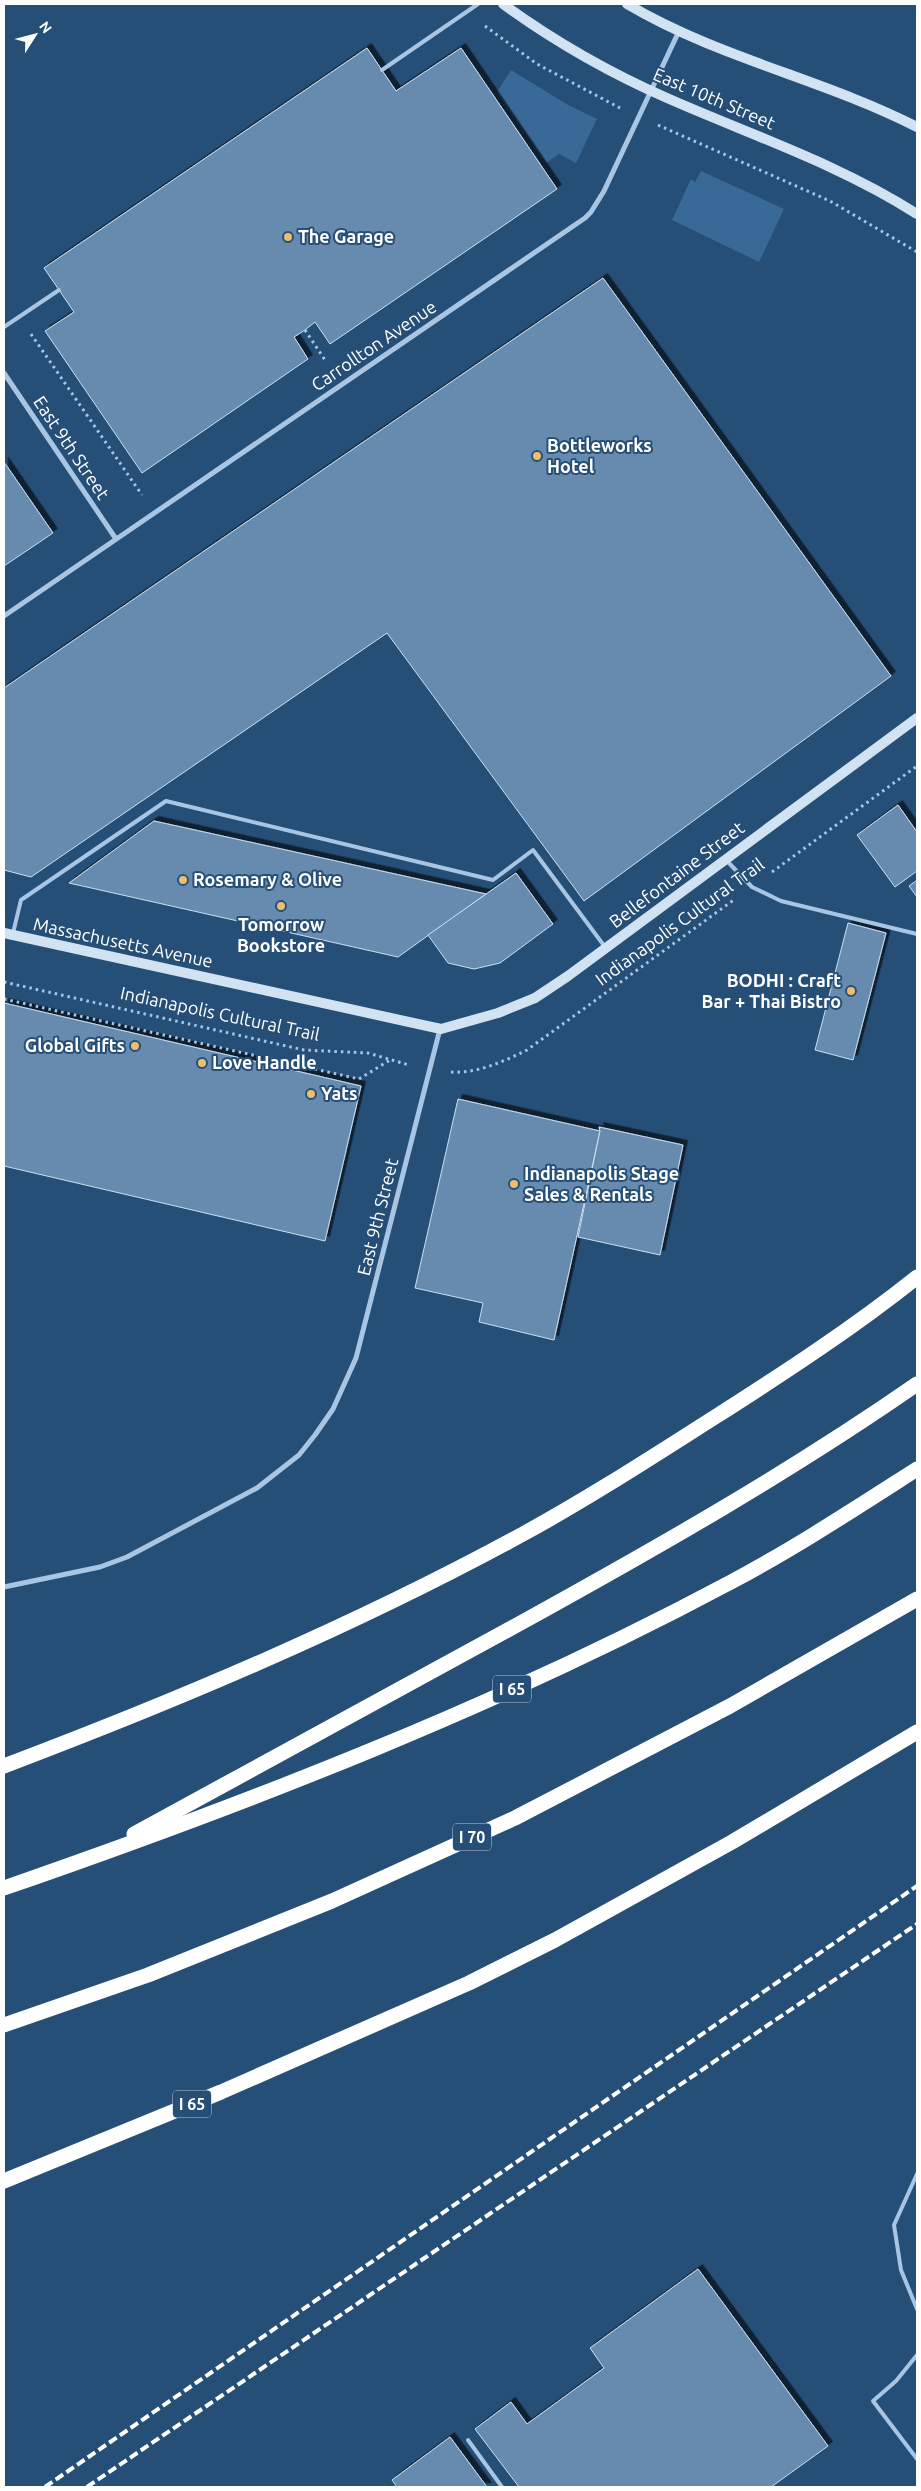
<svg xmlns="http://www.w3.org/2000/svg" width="921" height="2491" viewBox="0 0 921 2491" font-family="Ubuntu,sans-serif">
<defs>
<filter id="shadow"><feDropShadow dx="4.5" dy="-4.5" stdDeviation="0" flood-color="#0009"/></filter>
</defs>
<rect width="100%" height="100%" fill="#264f78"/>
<g fill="#396996">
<path d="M511,70L568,105L597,119L576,163L559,154L546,163L497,92Z"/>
<path d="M701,171L784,209L759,262L672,220L691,179L695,182Z"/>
</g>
<g fill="#668bae" stroke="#cadff3" filter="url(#shadow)">
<path d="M367,48L396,91L461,48L557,189L330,344L315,322L305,330L294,337L308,359L142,473L45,331L74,312L44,268Z"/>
<path d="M603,278L891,676L584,901L387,633L31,877L4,870V688Z"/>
<path d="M4,462L53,533L4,566Z"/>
<path d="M898,805L917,832V871L895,887L857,835Z"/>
<path d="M154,821L486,894L398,957L69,883Z"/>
<path d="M516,873L553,924L500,963L474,969L448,963L428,935Z"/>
<path d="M917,880V897L909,886Z"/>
<path d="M848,923L886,933L853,1060L815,1050Z"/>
<path d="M4,1003L361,1086L325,1241L4,1166Z"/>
<path d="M458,1099L600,1131L554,1340L479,1322L483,1303L415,1288Z"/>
<path d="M599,1127L683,1145L660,1255L578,1237L600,1131Z"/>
<path d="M698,2269L828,2446L771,2487H519L475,2429L511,2402L527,2424L604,2368L590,2348Z"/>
<path d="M450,2437L487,2487H397L392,2480Z"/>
</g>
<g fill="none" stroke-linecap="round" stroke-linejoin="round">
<g stroke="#a8c6e3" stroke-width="3" stroke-dasharray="2.5 4" stroke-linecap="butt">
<path d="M485,26L537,64L620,108"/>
<path d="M658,125L830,201L917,252"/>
<path d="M305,330L325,360"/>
<path d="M31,334L142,495"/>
<path d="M772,872L917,766"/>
<path d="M4,982L304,1050L368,1053L409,1065"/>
<path d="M4,999L359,1079L390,1060"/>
<path d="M451,1072C477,1074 504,1061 527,1050L735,899"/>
</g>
<g stroke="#a8c6e3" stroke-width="4">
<path d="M382,70L478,4"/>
<path d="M4,327L59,290"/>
<path d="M726,860L752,887L781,901L917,934"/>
<path d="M13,933L21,900L166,801L493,880L533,850L605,947"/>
<path d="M917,2174L894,2225L901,2270L917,2309"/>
<path d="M917,2355L896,2381L873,2401L917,2459"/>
<path d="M468,2440L502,2487"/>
</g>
<g stroke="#a8c6e3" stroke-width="5">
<path d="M4,373L116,539"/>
<path d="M4,616L585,218L591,212L604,191L679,31"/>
<path d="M4,1587L100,1567L127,1557L257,1488L299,1455L315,1435L333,1409L356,1358L440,1029"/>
</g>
<g stroke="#d1e2f3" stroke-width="10">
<path d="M503,4C554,41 610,73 667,98C751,135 839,164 917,214"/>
<path d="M627,4C718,58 823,79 917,127"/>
<path d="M4,933L441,1029L498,1013L535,998L568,976L917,718"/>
</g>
<g stroke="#fff" stroke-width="15">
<path d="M4,1766C181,1699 356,1625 523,1534C589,1498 652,1457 715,1417C784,1373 853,1328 917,1277"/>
<path d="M134,1834C261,1764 389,1695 517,1625C653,1550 789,1473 917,1384"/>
<path d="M4,1888C252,1802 499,1706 731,1582C795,1548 856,1508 917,1469"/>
<path d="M4,2025L148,1975L332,1901L515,1818L730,1706L917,1599"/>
<path d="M4,2181L221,2092L469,1983L555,1940L732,1842L917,1732"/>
</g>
<g stroke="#fff" stroke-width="4" stroke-dasharray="9 4" stroke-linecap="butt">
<path d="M45,2487L917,1886"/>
<path d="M87,2487L917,1924"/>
</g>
</g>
<g fill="#ecbf6d" stroke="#264f78" stroke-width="2">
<circle cx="288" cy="237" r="5"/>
<circle cx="537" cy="456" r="5"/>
<circle cx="183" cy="880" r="5"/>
<circle cx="281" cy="906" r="5"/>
<circle cx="851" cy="991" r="5"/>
<circle cx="135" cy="1046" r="5"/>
<circle cx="202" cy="1063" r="5"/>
<circle cx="311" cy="1094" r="5"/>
<circle cx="514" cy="1184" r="5"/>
</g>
<g text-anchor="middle" stroke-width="4" stroke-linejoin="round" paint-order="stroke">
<g fill="#264f78" stroke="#becad6" stroke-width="1">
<rect x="493" y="1675.5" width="38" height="27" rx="4"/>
<rect x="453" y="1823.5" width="38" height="27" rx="4"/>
<rect x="173" y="2090.5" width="38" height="27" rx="4"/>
</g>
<g font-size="16" font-weight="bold" fill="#fff">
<text x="512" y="1695">I 65</text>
<text x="472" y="1843">I 70</text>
<text x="192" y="2110">I 65</text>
</g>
<g font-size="18" fill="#fff" stroke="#264f78">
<text transform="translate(714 99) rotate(23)" y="6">East 10th Street</text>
<text transform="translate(374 346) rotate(-34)" y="6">Carrollton Avenue</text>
<text transform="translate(71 448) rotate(56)" y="6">East 9th Street</text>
<text transform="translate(677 875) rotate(-37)" y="6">Bellefontaine Street</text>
<text transform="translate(680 922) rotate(-36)" y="6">Indianapolis Cultural Trail</text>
<text transform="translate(123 943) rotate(12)" y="6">Massachusetts Avenue</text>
<text transform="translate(220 1014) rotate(12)" y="6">Indianapolis Cultural Trail</text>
<text transform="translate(378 1217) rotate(-76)" y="6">East 9th Street</text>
</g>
<g font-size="18" font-weight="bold" fill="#fff" stroke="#264f78" text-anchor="start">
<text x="298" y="243">The Garage</text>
<text x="547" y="452">Bottleworks<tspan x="547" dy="21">Hotel</tspan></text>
<text x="193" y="886">Rosemary &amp; Olive</text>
<text x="281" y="931" text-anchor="middle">Tomorrow<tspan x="281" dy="21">Bookstore</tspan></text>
<text x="841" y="987" text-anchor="end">BODHI : Craft<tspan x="841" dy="21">Bar + Thai Bistro</tspan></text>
<text x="125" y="1052" text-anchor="end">Global Gifts</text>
<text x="212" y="1069">Love Handle</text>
<text x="321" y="1100">Yats</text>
<text x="524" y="1180">Indianapolis Stage<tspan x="524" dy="21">Sales &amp; Rentals</tspan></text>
</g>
</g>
<rect width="921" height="2491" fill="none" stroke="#ffffff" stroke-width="10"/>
<g transform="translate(35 35) rotate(54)" stroke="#264f78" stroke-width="4" paint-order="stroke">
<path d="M0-4L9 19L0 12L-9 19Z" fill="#ffffff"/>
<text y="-8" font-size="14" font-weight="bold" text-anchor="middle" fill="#ffffff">N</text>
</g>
</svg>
